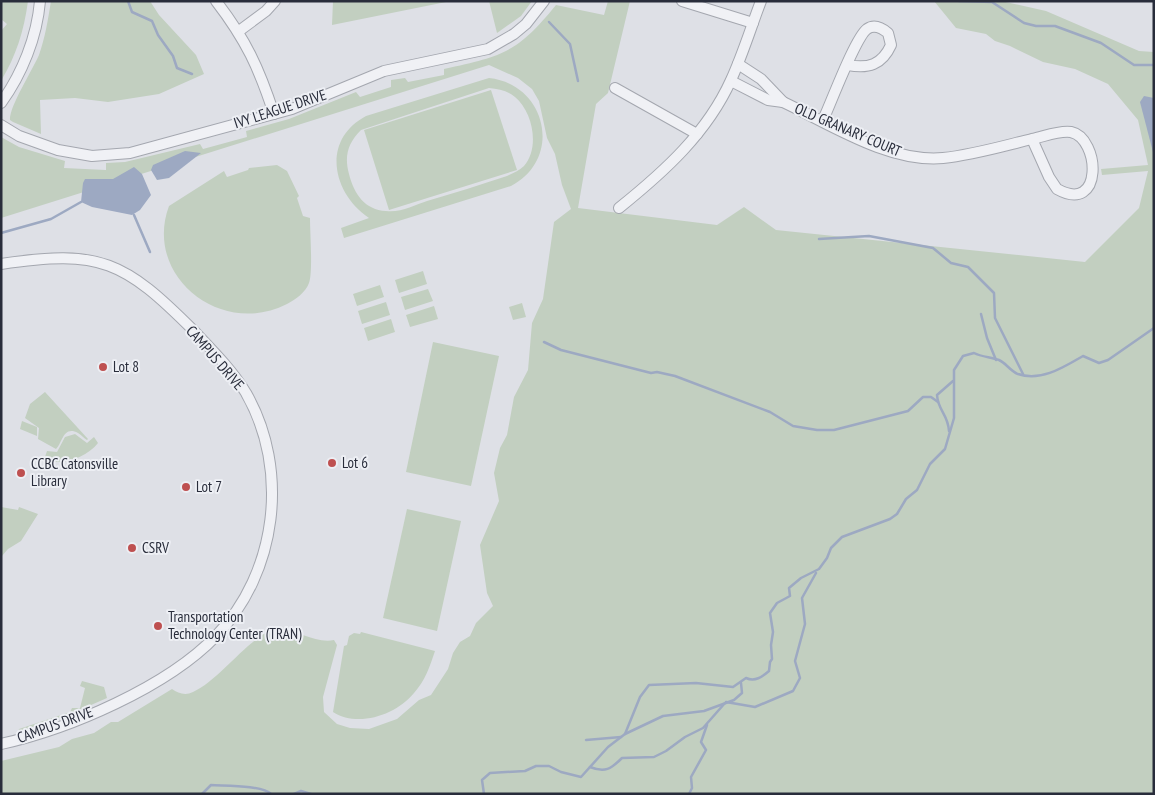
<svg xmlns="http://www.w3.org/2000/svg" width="1155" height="795" viewBox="0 0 1155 795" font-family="'PT Sans Narrow',sans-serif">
<rect width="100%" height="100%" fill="#dee0e6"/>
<g fill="#c2cfc0" fill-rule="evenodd">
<path d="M1,1H28C24,31 16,56 1,81V31L7,24L1,19Z"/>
<path d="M51,1H150L159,15L196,55L204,74L159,94L108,102L75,98L40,100L41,134L13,122L10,120C9,107 32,71 39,55C45,38 48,20 51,1Z"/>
<path d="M333,1H451L332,25Z"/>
<path d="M489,1H532L521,16L497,33Z"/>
<path d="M608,1H630L608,93L596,104L578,208L717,225L744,207L776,230L1085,262L1139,208L1148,171L1102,175L1101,169L1148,165L1138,120L1108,84L1075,69L1043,62L1010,46L995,41L986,34L956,28L934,1H1001L1046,11L1139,51L1154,52V794H1V761L59,747L72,739L94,733L111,722H118L172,689C178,693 185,696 193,692C216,682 240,649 264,634C287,620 311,645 334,640L337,645L323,697L324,712L337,724L350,728L369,729L397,719L419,700L431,695L448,669L453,653L460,642L470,636L476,623L493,606L487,593L480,545L499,501L494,473L500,448L507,435L514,397L528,370L532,323L543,299L554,222L571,209L562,185L555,154L547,138L539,101L532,89L518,78L489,65L1,218V137L19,147L65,161L64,168L106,170V163L125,162L200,144L203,149L247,137L246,131L289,119L356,92L360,97L391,87V80L405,78L408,82L444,75V69C503,56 517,53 556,5L604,15Z"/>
<path d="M489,78C546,84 564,158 511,186L344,238L341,228L369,218C332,193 321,140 366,116ZM489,88C499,89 508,91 515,97C533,112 540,148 524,166C519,171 513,173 507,176C480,185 454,193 427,201C415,205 400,213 386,211C365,210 354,194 349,174C344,156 348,143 361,130Z"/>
<path d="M491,90L517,170L389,210L364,130Z"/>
<path d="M277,165L287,171L299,196L297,198L303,216L310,218C310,232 313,272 309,283C306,292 295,300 287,304C221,338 143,276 169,206L224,171L227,177L248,170L249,168Z"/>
<path d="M423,271L427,284L399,293L395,280Z"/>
<path d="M380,285L384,297L357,306L353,294Z"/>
<path d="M428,289L433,301L405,310L401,297Z"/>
<path d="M386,302L390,315L362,324L358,311Z"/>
<path d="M522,303L526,317L513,320L509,307Z"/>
<path d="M434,306L438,319L410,327L406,315Z"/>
<path d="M391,319L395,332L368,341L364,328Z"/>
<path d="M433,342L499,356L471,486L406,472Z"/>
<path d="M45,392L88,439L87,440C83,438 82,435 78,433C63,425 62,444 56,449L38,439L39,428L25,418L30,404Z"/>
<path d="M22,421L37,427V436L20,429Z"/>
<path d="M75,434L87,443L94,437L98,443C86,458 63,466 44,460L47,451L57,452L65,437Z"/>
<path d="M1,507L18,510L19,507L38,514L21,541L8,549L1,557Z"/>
<path d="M407,509L461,521L437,631L383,618Z"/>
<path d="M361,632L435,651C430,666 425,681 414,693C396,715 358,728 333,712L344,646L347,645L349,636L354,633L360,634Z"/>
<path d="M82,681L104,687L107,698L75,712L18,732L19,729L70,712L72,708H80L85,688L80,686Z"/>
</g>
<g fill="#9da9c2">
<path d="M1144,96L1154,98V156L1140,102Z"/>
<path d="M185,151L201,153L169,178L157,180L151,170L153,165Z"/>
<path d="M134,167L142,174L151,195L140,210L132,215L92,207L81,202L83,183L85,179H113Z"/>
</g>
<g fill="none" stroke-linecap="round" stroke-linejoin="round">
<g stroke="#9da9c2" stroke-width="2.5">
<path d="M128,1L132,12L152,21L158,35L173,56L177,68L192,74"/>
<path d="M959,1L992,2L1024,23L1036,26H1055L1101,43L1134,65H1154"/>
<path d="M549,22L570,44L578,81"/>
<path d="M134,215L150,252"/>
<path d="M1,233L51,219L81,202"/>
<path d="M819,239L869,236L933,248L951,263L968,267L994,293L995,318L1023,374"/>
<path d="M981,314L987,338L996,360"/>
<path d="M544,342L561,350L651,373L657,372L675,376L770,412L793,426L817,430H834L908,411L923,397H931L938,402"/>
<path d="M949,431C948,414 938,411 937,395L953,381"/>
<path d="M726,702L755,707L793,691L800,678L795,661L805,624L802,598L816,573"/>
<path d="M625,734L663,716L704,711L734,700L742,693L741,683"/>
<path d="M586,740L621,737"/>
<path d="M590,767C605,773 611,769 622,758L654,757L666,751L685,737L703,728L725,703"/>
<path d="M202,794L211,785C224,786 262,785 271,794"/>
<path d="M294,794L301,791L311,794"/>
<path d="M484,794L482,780L490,773L525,771L536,766H549L561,772L581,777L608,747L625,734L640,697L649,685L696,683L733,687L746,678C755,682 762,677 769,671L770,662L772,659L771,645L773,632L770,613L777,603L790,596L789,588L801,578L819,569L827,558L831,548L842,537L890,519L897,514L906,499L917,490L930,464L945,449L954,418V370L963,356L974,353C982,357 991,357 999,360C1006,363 1010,371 1018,374C1041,382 1064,367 1083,356L1099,363L1108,360L1154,328"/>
<path d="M689,794L692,788L691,777L706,750L701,742L707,725"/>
</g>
<g stroke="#a4a7af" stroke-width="12">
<g id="minor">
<path d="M216,1C246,40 259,68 274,114"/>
<path d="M682,1L753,23"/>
<path d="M239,31L266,11L275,1"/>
<path d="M738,64L761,79L783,102"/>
<path d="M731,81L768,100L783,102C830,124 889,163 943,158C973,155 1003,146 1032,139L1049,177L1057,189C1104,215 1100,138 1071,132C1059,130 1043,137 1032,139"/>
<path d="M615,88L697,134"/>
<path d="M1,103C22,74 37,37 40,1"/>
<path d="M823,120C831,103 855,38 867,29C874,24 882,28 888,33L891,45C882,65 868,69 848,65"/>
<path d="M1,125L19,136L58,150L92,156L130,153L292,109L384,71L488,49L514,34L526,24L544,1"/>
<path d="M619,208C665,171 707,133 731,80C743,54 751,27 761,1"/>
<path d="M1,264C101,249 124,261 194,331C213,351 232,370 246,393C290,470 277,573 216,636C167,687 69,729 1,744"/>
</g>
</g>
<use href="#minor" stroke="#f0f1f5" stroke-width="10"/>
</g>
<g fill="#be5050" stroke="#edeff4" stroke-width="2">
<circle cx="103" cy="367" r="5"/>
<circle cx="332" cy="463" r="5"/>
<circle cx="21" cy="473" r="5"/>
<circle cx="186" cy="487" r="5"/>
<circle cx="132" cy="548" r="5"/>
<circle cx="158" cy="626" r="5"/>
</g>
<g text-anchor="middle" stroke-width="4" stroke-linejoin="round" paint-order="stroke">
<g font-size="15" fill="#292d3b" stroke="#edeff4">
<text transform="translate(280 109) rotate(-18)" y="5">IVY LEAGUE DRIVE</text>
<text transform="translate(848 130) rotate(23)" y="5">OLD GRANARY COURT</text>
<text transform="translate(215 358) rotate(49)" y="5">CAMPUS DRIVE</text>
<text transform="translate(55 725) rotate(-20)" y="5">CAMPUS DRIVE</text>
</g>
<g font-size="15" fill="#292d3b" stroke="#edeff4" text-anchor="start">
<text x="113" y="372">Lot 8</text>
<text x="342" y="468">Lot 6</text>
<text x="31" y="469">CCBC Catonsville<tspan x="31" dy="17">Library</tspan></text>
<text x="196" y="492">Lot 7</text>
<text x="142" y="553">CSRV</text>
<text x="168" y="622">Transportation<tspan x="168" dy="17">Technology Center (TRAN)</tspan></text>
</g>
</g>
<rect width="1155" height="795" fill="none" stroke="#292d3b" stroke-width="5"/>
</svg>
